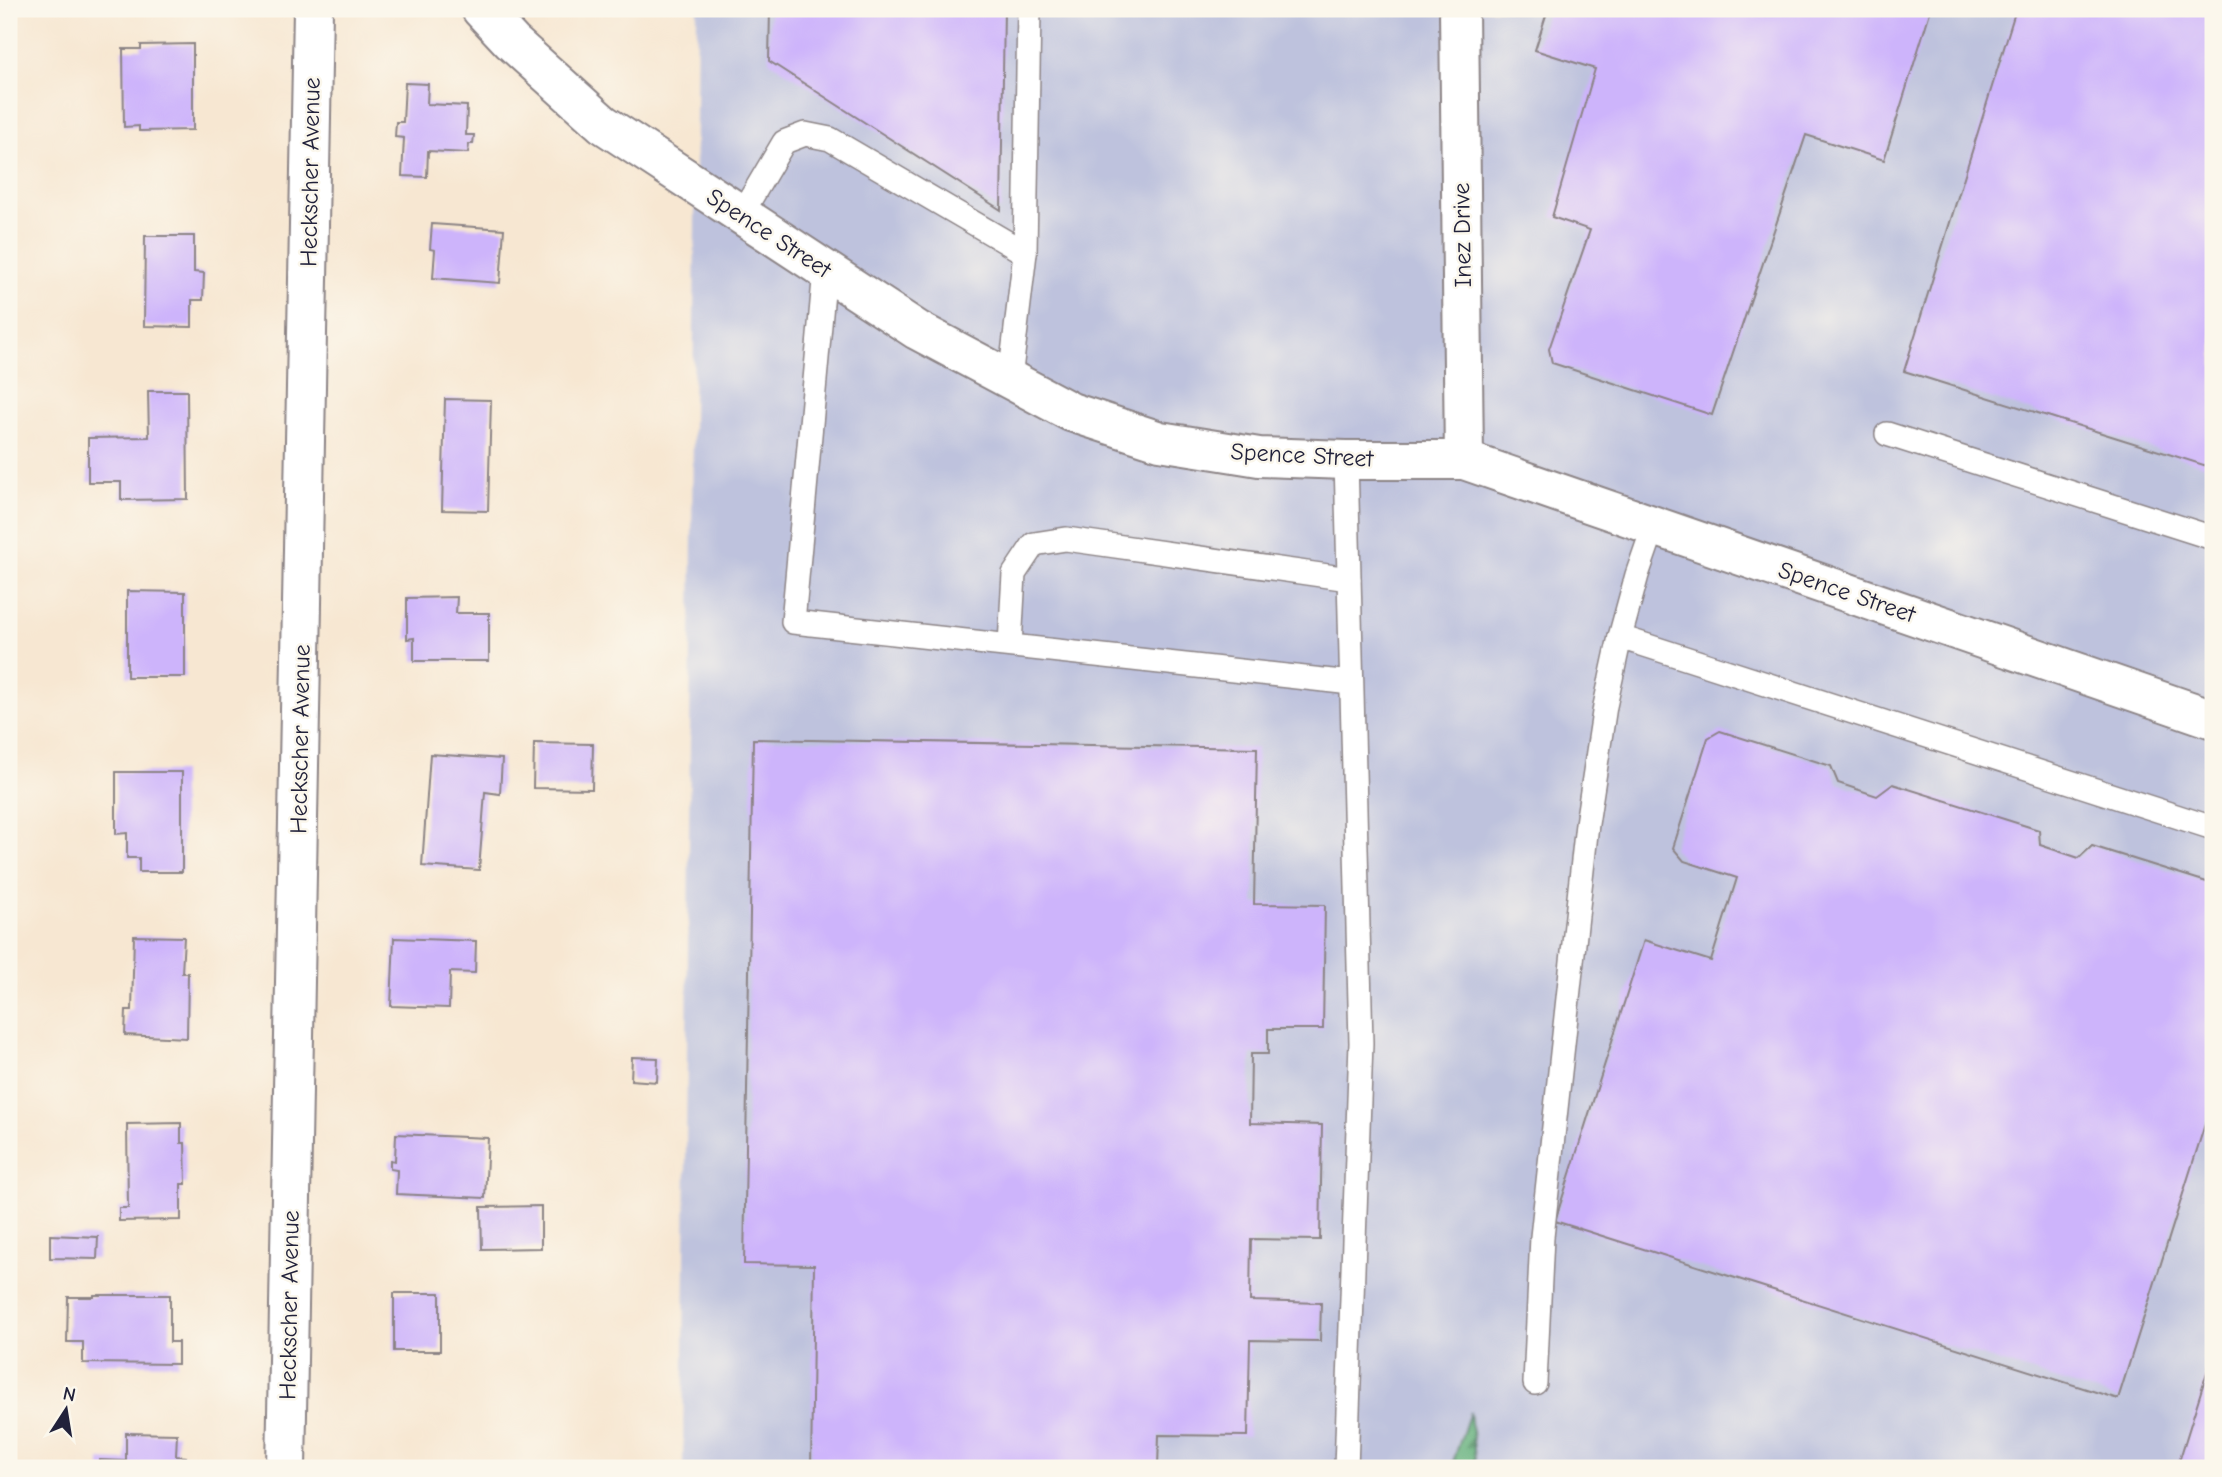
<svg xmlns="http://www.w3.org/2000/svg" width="2222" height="1477" viewBox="0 0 2222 1477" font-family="'Comic Neue',sans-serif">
<defs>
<pattern id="forest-firs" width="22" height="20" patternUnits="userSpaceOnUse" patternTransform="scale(1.75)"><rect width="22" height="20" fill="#60af7a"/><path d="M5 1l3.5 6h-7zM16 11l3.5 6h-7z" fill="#4f8e65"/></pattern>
</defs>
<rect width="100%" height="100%" fill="#fbf7ec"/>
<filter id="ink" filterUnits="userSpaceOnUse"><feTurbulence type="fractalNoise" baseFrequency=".0143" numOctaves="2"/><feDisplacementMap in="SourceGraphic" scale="14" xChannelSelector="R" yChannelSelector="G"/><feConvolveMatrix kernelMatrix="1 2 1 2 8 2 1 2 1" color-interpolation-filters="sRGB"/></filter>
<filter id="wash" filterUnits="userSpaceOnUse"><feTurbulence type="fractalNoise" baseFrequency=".00686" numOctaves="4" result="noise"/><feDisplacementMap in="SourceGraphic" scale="28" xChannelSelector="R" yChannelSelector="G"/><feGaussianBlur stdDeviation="1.57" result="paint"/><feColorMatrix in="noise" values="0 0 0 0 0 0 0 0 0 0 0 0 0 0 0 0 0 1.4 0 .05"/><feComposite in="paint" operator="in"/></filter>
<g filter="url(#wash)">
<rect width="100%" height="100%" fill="#f7e7d2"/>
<path fill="#bec2dd" d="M697,9H2213V1468H683Z"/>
<path fill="url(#forest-firs)" stroke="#41685a" stroke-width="2" d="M1470,1412L1476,1468H1451Z"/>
<g id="blocks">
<g fill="#cdb4fb">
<path d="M770,9H1004L1001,210L769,61Z"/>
<path d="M1548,9H1931L1884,160L1806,135L1712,415L1552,363L1549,349L1590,230L1552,217L1595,69L1535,50Z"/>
<path d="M2016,9H2213V468L1904,371Z"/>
<path d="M193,44V130L139,131V126L124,127L123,49H141V45Z"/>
<path d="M405,83L428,84L427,104L467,106L466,135H474L473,144H469L468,153L428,151L427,177L402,176L404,138L395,137L396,122H403Z"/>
<path d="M432,224L504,229L500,283L433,278L435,250L430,249Z"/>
<path d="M145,236H194V272L204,273L203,300H192V327L144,326Z"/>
<path d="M148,391H187L188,499L121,500V482H88V438L149,437Z"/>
<path d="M445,399L491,400L488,511L442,510Z"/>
<path d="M127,591L185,592V677H127Z"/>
<path d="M457,597L456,613H489V661H414V638L407,639V598Z"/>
<path d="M1720,731L1831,766L1838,783L1877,796L1893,784L2039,830L2040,845L2079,858L2092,846L2213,884V1099L2118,1399L1555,1221L1644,940L1711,961L1737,878L1684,861L1673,848L1708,738Z"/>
<path d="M753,739L1257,748L1254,904L1325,905L1323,1029H1268V1054H1251L1250,1123L1322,1125L1320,1240L1251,1239L1250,1301L1321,1303L1320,1341L1250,1340L1248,1436L1159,1435L1158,1468H811L814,1265L744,1264Z"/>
<path d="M534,743L593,744L592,789L533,788Z"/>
<path d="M430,754L502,759L500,794L485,792L479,870L422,866Z"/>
<path d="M116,772H182V872H139V858H127V833L116,834Z"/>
<path d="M134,936L184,937L182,973H188L187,1038L125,1035L126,1010H132Z"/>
<path d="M394,938L476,941L475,973L450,972L449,1008L391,1006Z"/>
<path d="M632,1057L658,1058L657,1082L631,1080Z"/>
<path d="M181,1123V1143H185L186,1184H181V1220L119,1221V1208H128L127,1124Z"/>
<path d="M396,1134L488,1138L485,1198L396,1194L397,1170L390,1169V1160L395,1161Z"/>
<path d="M541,1206V1248L482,1249L481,1207Z"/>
<path d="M50,1235L98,1237L97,1259L50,1258Z"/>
<rect x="394" y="1293" width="46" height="58"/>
<path d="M94,1295H170V1342H178V1364L83,1363V1342H67L68,1297H94Z"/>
<path d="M2213,1353V1468H2177Z"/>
<path d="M126,1433L177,1434L176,1456L186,1457L185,1468H100V1460L126,1461Z"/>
</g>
</g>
</g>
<g filter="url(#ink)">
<use href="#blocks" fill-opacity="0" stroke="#8c8486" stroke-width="2"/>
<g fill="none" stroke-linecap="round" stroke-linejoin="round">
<g stroke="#8c8486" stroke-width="26">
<g id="service">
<path d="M741,215L784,142L805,134L830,139L1025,253L1010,379"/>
<path d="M1025,253L1029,9"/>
<path d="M825,270L793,622L1351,683"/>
<path d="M1887,434L2213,538"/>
<path d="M1346,460L1361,1043L1346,1468"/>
<path d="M1654,526L1637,575L1620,637L2213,828"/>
<path d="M1010,645L1014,574L1034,544L1066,539L1349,579"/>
<path d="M1535,1383L1542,1237L1587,824L1605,706L1620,637"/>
</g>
</g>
<g stroke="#8c8486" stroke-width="42">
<g id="minor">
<path d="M481,9L512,42L603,124L917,330L1071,412L1160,441L1259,457L1346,460H1464L2213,719"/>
<path d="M1459,9L1464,460"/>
<path d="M286,1468L313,9"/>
</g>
</g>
<use href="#service" stroke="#fff" stroke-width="23"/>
<use href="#minor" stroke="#fff" stroke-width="38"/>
</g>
</g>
<g text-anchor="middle" stroke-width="5" stroke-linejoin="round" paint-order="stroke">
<g font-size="24" fill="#22223b" stroke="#fbf7ec">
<text transform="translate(310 172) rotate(-89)" y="8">Heckscher Avenue</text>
<text transform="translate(769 233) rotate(33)" y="8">Spence Street</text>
<text transform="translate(1462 235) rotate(-91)" y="8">Inez Drive</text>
<text transform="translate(1302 455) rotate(3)" y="8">Spence Street</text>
<text transform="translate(1847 592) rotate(19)" y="8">Spence Street</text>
<text transform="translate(300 739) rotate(-89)" y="8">Heckscher Avenue</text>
<text transform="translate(289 1305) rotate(-89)" y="8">Heckscher Avenue</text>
</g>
</g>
<rect width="2222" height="1477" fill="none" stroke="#fbf7ec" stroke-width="35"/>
<g transform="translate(66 1410) rotate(12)" stroke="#fbf7ec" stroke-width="5" paint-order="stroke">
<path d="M0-5L12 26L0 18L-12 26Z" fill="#22223b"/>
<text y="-10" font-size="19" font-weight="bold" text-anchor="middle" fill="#22223b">N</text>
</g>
</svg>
